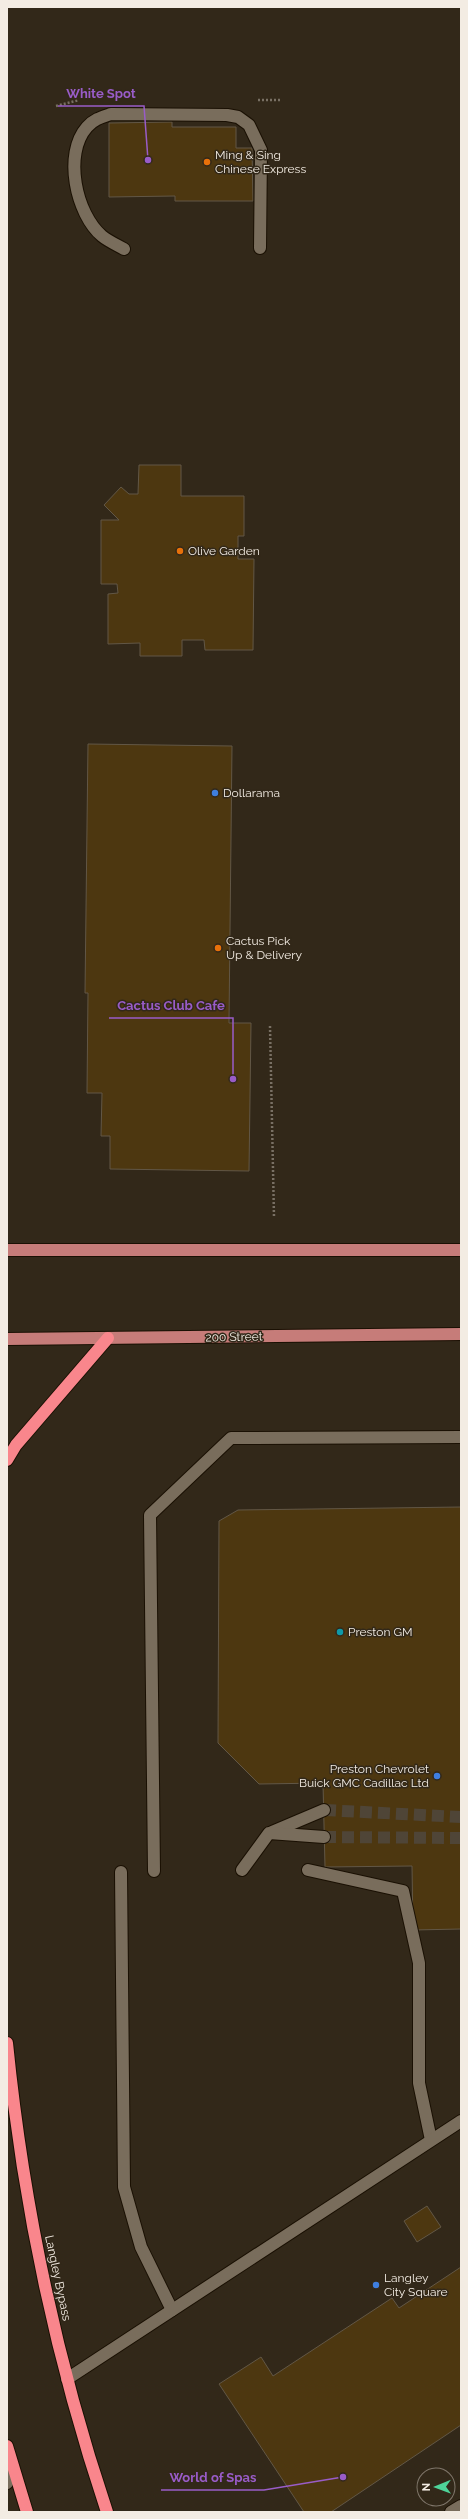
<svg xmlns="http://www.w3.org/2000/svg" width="468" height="2519" viewBox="0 0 468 2519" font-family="Raleway,sans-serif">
<rect width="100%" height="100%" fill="#322819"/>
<g fill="#4d3710" stroke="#625746">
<path d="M172,122V127H236V148H252L253,201H175V196L109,197V123Z"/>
<path d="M139,465H181V496H244V536H238V559H254L253,650H205L204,640H182V656H140V643L108,644V594L118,593L117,584H101V520H119L104,505L121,487L129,494H138Z"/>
<path d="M88,744L232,746L229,1023H251L249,1171L110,1169V1136H101L102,1093H87L88,993H85Z"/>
<path d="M461,1507V1929L413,1930L412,1866L325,1867L323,1783L259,1784L218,1743L219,1521L238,1510Z"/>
<path d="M427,2206L441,2227L417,2242L404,2221Z"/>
<path d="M461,2267V2425L331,2512H304L219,2384L261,2357L273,2376L392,2298L399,2308Z"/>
</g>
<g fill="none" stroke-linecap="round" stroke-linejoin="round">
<g stroke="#4f4537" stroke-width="12" stroke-dasharray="12 6" stroke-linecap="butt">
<path d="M324,1810L461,1817"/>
<path d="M324,1837L461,1838"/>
</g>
<g stroke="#1a1003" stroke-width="14">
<g id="minor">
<path d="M124,249C117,245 108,241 102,236C76,214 63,154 87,127C94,119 102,117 111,114L227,115L238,117L249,125L261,150L260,248"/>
<path d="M272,1832L324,1810"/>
<path d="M242,1870L269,1833L324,1837"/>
<path d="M308,1870L403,1891L419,1963V2083L431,2140"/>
<path d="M154,1871L150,1515L231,1438L461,1437"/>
<path d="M121,1872L124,2187L141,2247L172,2310"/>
<path d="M67,2379L461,2121"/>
<path d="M7,2483L12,2469"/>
<path d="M451,2512L461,2506"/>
</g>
</g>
<g stroke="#1a1003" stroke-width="14">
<g id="major">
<path d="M7,1250H461"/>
<path d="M7,1339L461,1334"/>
</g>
</g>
<g stroke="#1a1003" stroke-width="14">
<g id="highway">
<path d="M7,1460L16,1445L108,1338"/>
<path d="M7,2043C23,2203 56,2360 107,2512"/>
<path d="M7,2446L27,2512"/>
</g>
</g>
<g stroke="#797064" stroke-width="2.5" stroke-dasharray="2 2" stroke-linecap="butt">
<path d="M258,100H280"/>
<path d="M56,106L79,100"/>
<path d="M270,1026L274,1217"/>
</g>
<use href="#minor" stroke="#796d5c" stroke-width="12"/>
<use href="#major" stroke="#c67c79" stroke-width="12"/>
<use href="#highway" stroke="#f9868c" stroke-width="12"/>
</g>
<g fill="#e8710a" stroke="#322819" stroke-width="1.5">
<circle cx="207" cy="162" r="4"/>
<circle cx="180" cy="551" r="4"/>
<circle cx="218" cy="948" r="4"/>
</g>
<g fill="#3f7fe0" stroke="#322819" stroke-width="1.5">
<circle cx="215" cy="793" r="4"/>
<circle cx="437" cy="1776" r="4"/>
<circle cx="376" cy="2285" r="4"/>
</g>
<circle fill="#0f9aa8" stroke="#322819" stroke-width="1.5" cx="340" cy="1632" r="4"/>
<g text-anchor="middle" stroke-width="3" stroke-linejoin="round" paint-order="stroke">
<g font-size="12" fill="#f3ece3" stroke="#322819" text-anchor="start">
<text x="215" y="159">Ming &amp; Sing<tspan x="215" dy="14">Chinese Express</tspan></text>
<text x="188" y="555">Olive Garden</text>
<text x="223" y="797">Dollarama</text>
<text x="226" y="945">Cactus Pick<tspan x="226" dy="14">Up &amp; Delivery</tspan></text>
<text x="348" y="1636">Preston GM</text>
<text x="429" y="1773" text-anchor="end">Preston Chevrolet<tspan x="429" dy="14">Buick GMC Cadillac Ltd</tspan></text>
<text x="384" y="2282">Langley<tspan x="384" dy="14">City Square</tspan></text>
</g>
<g font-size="12" fill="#f3ece3" stroke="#322819">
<text transform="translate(234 1337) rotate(-1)" y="4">200 Street</text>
<text transform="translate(58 2278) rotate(78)" y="4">Langley Bypass</text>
</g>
</g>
<path fill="none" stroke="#995cc8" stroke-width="1.5" d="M148 160L144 106H58M233 1079L233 1018H109M343 2477L264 2490H161"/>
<g fill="#995cc8" stroke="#322819" stroke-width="1.5">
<circle cx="148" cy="160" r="4"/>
<circle cx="233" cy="1079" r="4"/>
<circle cx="343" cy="2477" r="4"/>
</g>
<g font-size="13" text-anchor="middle" font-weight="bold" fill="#995cc8" stroke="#322819" stroke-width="3" stroke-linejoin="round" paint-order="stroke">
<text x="101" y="98">White Spot</text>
<text x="171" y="1010">Cactus Club Cafe</text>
<text x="213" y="2482">World of Spas</text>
</g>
<rect width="468" height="2519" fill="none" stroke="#f3ece3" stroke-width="16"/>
<g transform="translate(436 2487) rotate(269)"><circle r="19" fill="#322819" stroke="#7f766a"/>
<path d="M0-3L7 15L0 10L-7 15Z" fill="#4ed399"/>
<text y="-6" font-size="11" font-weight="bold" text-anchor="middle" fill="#f3ece3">N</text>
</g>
</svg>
